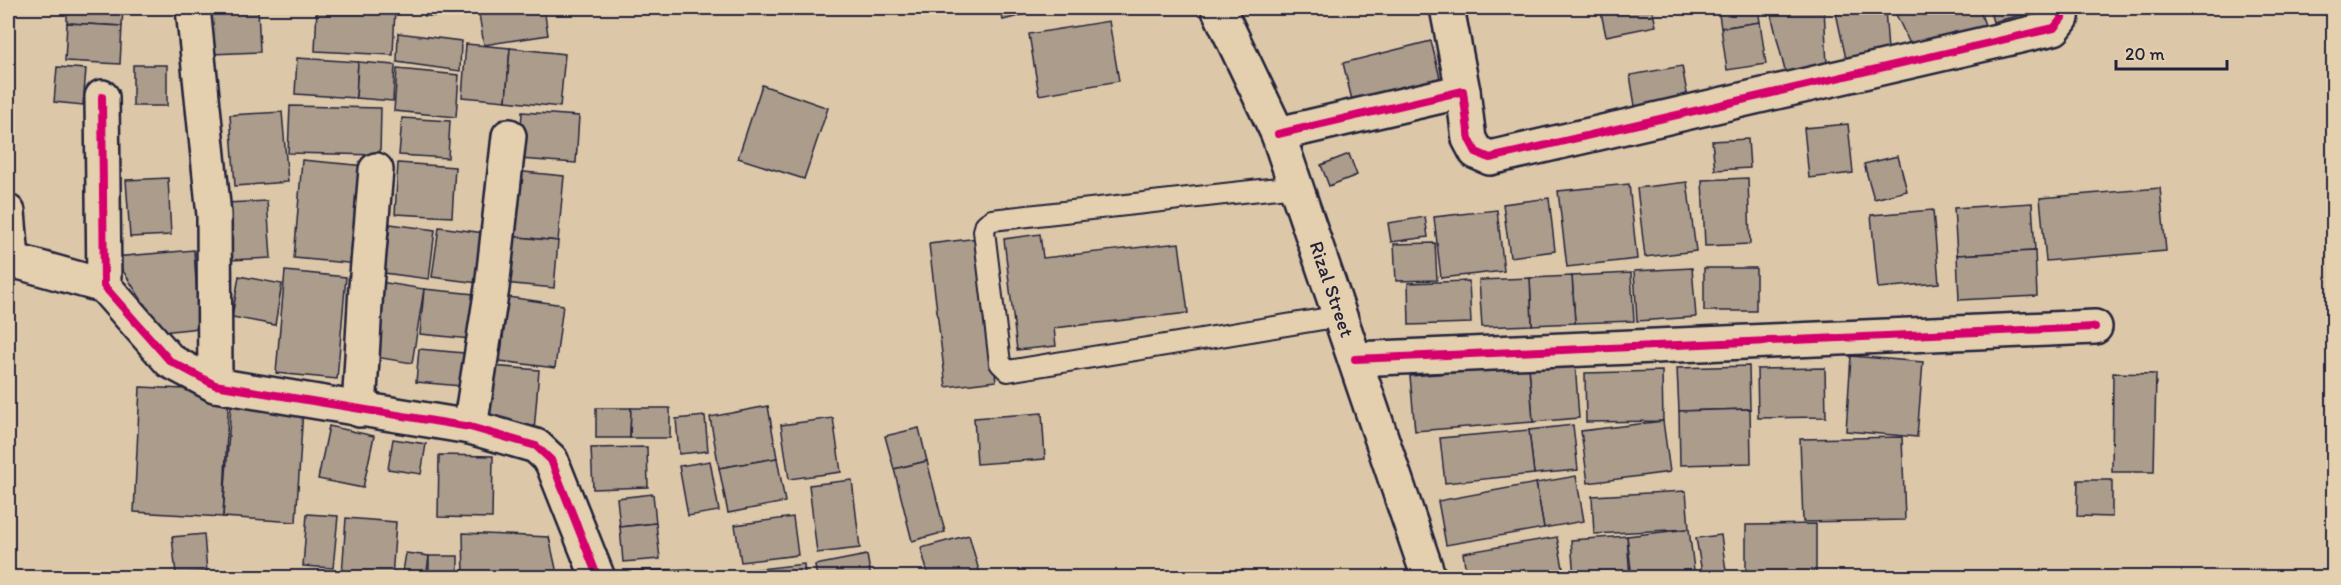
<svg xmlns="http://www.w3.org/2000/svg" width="2341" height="585" viewBox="0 0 2341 585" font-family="Itim,sans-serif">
<rect width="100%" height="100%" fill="#dcc8a9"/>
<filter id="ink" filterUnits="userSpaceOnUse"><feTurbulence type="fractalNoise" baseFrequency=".0167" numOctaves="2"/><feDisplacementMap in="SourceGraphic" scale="12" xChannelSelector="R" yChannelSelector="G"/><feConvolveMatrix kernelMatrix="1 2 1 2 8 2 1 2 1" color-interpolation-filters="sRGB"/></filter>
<g filter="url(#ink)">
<g fill="#ab9c8c" stroke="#22223b" stroke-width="1.5">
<path d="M67,8H123L122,26L67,23Z"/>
<path d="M208,8H258L260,52L211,54Z"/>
<path d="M317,8H395L393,55L315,51Z"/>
<rect x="425" y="8" width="39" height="8"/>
<path d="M478,8H544L548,35L484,45Z"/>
<path d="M999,8H1050L1003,20Z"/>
<path d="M1600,8H1652L1656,26L1606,36Z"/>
<path d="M1718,8H1758L1760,22L1721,28Z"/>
<path d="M1812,8H1824L1827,65L1786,75L1771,14Z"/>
<path d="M1835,8H1885L1888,51L1846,59Z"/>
<path d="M1893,8H1979L1988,34L1911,46Z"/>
<path d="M1989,8H2048L1993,22Z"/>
<path d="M1109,21L1119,81L1039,95L1029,34Z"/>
<path d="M1760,22L1766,64L1727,70L1721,28Z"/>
<path d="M67,23L122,26L120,64L65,61Z"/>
<path d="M398,33L461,41L460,71L397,62Z"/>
<path d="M1431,41L1440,78L1352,100L1343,63Z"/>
<path d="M466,44L510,48L506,101L462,97Z"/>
<path d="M510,48L565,54L560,107L506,101Z"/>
<path d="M297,58L358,62L356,98L295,94Z"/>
<path d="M358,62L395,65L393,101L356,98Z"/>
<rect x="133" y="65" width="34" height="41"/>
<path d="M1682,66L1689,104L1636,112L1630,75Z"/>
<path d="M57,67L86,69L83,105L54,102Z"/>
<path d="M397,69L459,75L456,117L394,111Z"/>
<path d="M762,85L828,108L804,179L738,158Z"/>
<path d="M290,106L381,108L380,155L288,153Z"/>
<path d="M282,112L288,182L235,186L230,115Z"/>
<path d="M522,112L579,116L576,163L519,159Z"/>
<path d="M402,118L450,121L448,158L399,155Z"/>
<path d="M1848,124L1853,173L1809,178L1804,128Z"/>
<path d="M1748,139L1750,168L1715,170L1712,141Z"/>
<path d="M1349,154L1357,175L1329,186L1321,165Z"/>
<path d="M1898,156L1907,191L1874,199L1864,164Z"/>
<path d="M302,160L366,166L358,264L294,258Z"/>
<path d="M398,163L455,167L452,217L395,214Z"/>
<path d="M514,171L564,176L558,241L508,236Z"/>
<path d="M168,178L171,235L130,237L126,180Z"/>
<path d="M1748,178L1750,244L1705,246L1702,180Z"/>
<path d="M1687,182L1696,251L1645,257L1637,188Z"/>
<path d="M1629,184L1637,259L1567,267L1558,191Z"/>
<path d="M2160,188L2166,251L2046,261L2040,198Z"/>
<path d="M1549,198L1555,251L1510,257L1503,204Z"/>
<path d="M267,201L271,258L229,260L225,203Z"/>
<path d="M2032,203L2035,251L1957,255L1954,208Z"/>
<path d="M1497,210L1504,271L1441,278L1434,217Z"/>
<path d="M1933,210L1939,283L1878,288L1871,215Z"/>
<path d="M1425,217L1428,237L1391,242L1388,223Z"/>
<path d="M390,224L435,230L429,279L384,273Z"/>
<path d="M439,227L492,234L486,284L432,277Z"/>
<path d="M1040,234L1043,258L1179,243L1188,313L1054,328L1056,346L1017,350L1004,239Z"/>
<path d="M508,236L558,241L554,288L504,283Z"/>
<path d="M978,238L996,381L946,387L929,244Z"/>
<path d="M1435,243L1437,280L1396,281L1394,244Z"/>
<path d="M194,250L199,328L162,332L114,257Z"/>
<path d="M2035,251L2037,296L1959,300L1957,255Z"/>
<path d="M1692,268L1696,317L1637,321L1634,271Z"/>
<rect x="1704" y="268" width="52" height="43"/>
<path d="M285,271L346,277L337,379L276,373Z"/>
<path d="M1631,273L1634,321L1575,323L1572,276Z"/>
<path d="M239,276L282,284L275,325L232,317Z"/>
<path d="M1572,276L1575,323L1532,325L1530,278Z"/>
<path d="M1530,278L1532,325L1482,327L1479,280Z"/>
<path d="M1469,281L1471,323L1409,325L1408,283Z"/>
<path d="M380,282L424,289L412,363L369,356Z"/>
<path d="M424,289L485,295L481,340L420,334Z"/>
<path d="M508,297L563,305L555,368L500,361Z"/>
<path d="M419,349L464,353L461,386L416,382Z"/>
<path d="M1851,356L1923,362L1917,437L1846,431Z"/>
<path d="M1575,363L1579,418L1533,422L1529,367Z"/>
<path d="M492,366L539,370L534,432L487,428Z"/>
<path d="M1749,366L1750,409L1679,411L1677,368Z"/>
<path d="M1529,367L1533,422L1415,431L1410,376Z"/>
<path d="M1825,368L1826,417L1758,418L1757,369Z"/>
<path d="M1662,371L1663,421L1586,422L1585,373Z"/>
<path d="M2113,373L2156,374L2154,472H2112Z"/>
<path d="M140,387L229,391L223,517L134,512Z"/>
<path d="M231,404L303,409L296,522L223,517Z"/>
<path d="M768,406L777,458L719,468L710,417Z"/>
<path d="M596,408H631L630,438H596Z"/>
<path d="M631,408H670V438H630Z"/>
<path d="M1750,409L1751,463L1680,465L1679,411Z"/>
<path d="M1042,413L1045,459L977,464L974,418Z"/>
<path d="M705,416L708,451L679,454L676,419Z"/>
<path d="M833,418L841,472L789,479L781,425Z"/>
<path d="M1663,421L1670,472L1588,483L1581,431Z"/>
<path d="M1573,425L1578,470L1534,474L1529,430Z"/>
<path d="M329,426L374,436L363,488L318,479Z"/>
<path d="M919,428L927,461L894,469L885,436Z"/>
<path d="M1529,430L1534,474L1445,483L1440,438Z"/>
<path d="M1902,437L1905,520L1803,522L1800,439Z"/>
<path d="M393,439L426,444L421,474L388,469Z"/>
<path d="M647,447L648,487L593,489L591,448Z"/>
<path d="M439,455L493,456L492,518L438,517Z"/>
<path d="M777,458L785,502L728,513L719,468Z"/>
<path d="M710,461L719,511L688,516L679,466Z"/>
<path d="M927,461L945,532L912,541L894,469Z"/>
<path d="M1576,476L1584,521L1544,528L1536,483Z"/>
<path d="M852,480L860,548L817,553L809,485Z"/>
<path d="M2078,480H2112V517L2077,516Z"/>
<path d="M1536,483L1544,528L1446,545L1438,501Z"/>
<path d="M1686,491L1689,529L1594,534L1592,496Z"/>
<path d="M653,494L656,523L620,527L617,498Z"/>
<path d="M307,514L338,516L333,568L303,566Z"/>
<path d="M793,517L798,555L741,562L735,525Z"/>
<path d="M346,518L396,522L392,578L342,575Z"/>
<path d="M656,523L660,559L623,562L620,527Z"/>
<path d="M1816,524V578H1746V525Z"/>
<path d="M1689,529L1695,578H1632L1627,536Z"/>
<path d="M463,533L549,537L558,578H464Z"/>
<path d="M204,534L207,572L176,574L172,537Z"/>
<path d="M969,535L981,578H929L921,548Z"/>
<path d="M1721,535L1727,578H1703L1696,538Z"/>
<path d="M1627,536L1630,578H1574L1571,540Z"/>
<path d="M1557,537L1565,578H1467L1463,553Z"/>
<path d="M406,553L429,556L426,578H402Z"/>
<path d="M867,555L871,578H817L815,565Z"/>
<rect x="429" y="556" width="29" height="22"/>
<path d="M804,564L805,578H752L751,570Z"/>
<path d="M688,569V578H625V571Z"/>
<path d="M226,572L289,576V578H226Z"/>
</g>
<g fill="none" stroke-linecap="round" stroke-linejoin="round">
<g stroke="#22223b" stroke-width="24">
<path id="lane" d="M1296,186L992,220L986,224L984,231L1000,363L1008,371L1341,316"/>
</g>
<g stroke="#22223b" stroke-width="38">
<g id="street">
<path d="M193,8L214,215L215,385"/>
<path d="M1447,8L1463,91"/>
<path d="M102,97L104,286L170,361L215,385L470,427L536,446L551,460L598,578"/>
<path d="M1278,134L1463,91L1469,139L1476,152L1490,158L2054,28L2062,18L2063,8"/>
<path d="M8,212L12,259"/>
<path d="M8,259L104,286"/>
<path d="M1355,359L2095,327"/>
<path d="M359,410L366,287L376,170"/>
<path d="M470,427L492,288L509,136"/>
</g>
</g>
<g stroke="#22223b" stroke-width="38">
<path id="secondary" d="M1218,8L1278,134L1429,578"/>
</g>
<use href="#lane" stroke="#e4cfae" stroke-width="20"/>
<use href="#street" stroke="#e4cfae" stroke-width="33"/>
<use href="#secondary" stroke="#e4cfae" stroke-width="33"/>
<g stroke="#e4cfae" stroke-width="11">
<g id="cycleway">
<path d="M102,97L104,286L170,361L215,385L470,427L536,446L551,460L598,578"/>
<path d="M1278,134L1463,91L1469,139L1476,152L1490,158L2054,28L2062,18L2063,8"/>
<path d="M1355,359L2095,327"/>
</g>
</g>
<use href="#cycleway" stroke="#d6006c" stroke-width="8"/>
</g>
</g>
<g text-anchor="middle" stroke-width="6" stroke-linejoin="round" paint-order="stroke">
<g font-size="20" fill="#22223b" stroke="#e4cfae">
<text transform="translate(1332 289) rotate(71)" y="7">Rizal Street</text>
</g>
</g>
<rect width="2341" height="585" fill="none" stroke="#e4cfae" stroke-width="30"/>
<rect x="15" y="15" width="2311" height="555" fill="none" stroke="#22223b" stroke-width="2" filter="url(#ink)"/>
<path d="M2116 60v9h111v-9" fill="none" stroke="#22223b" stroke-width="3"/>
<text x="2125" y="60" font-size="18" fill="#22223b" stroke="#e4cfae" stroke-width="4.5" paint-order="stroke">20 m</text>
</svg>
